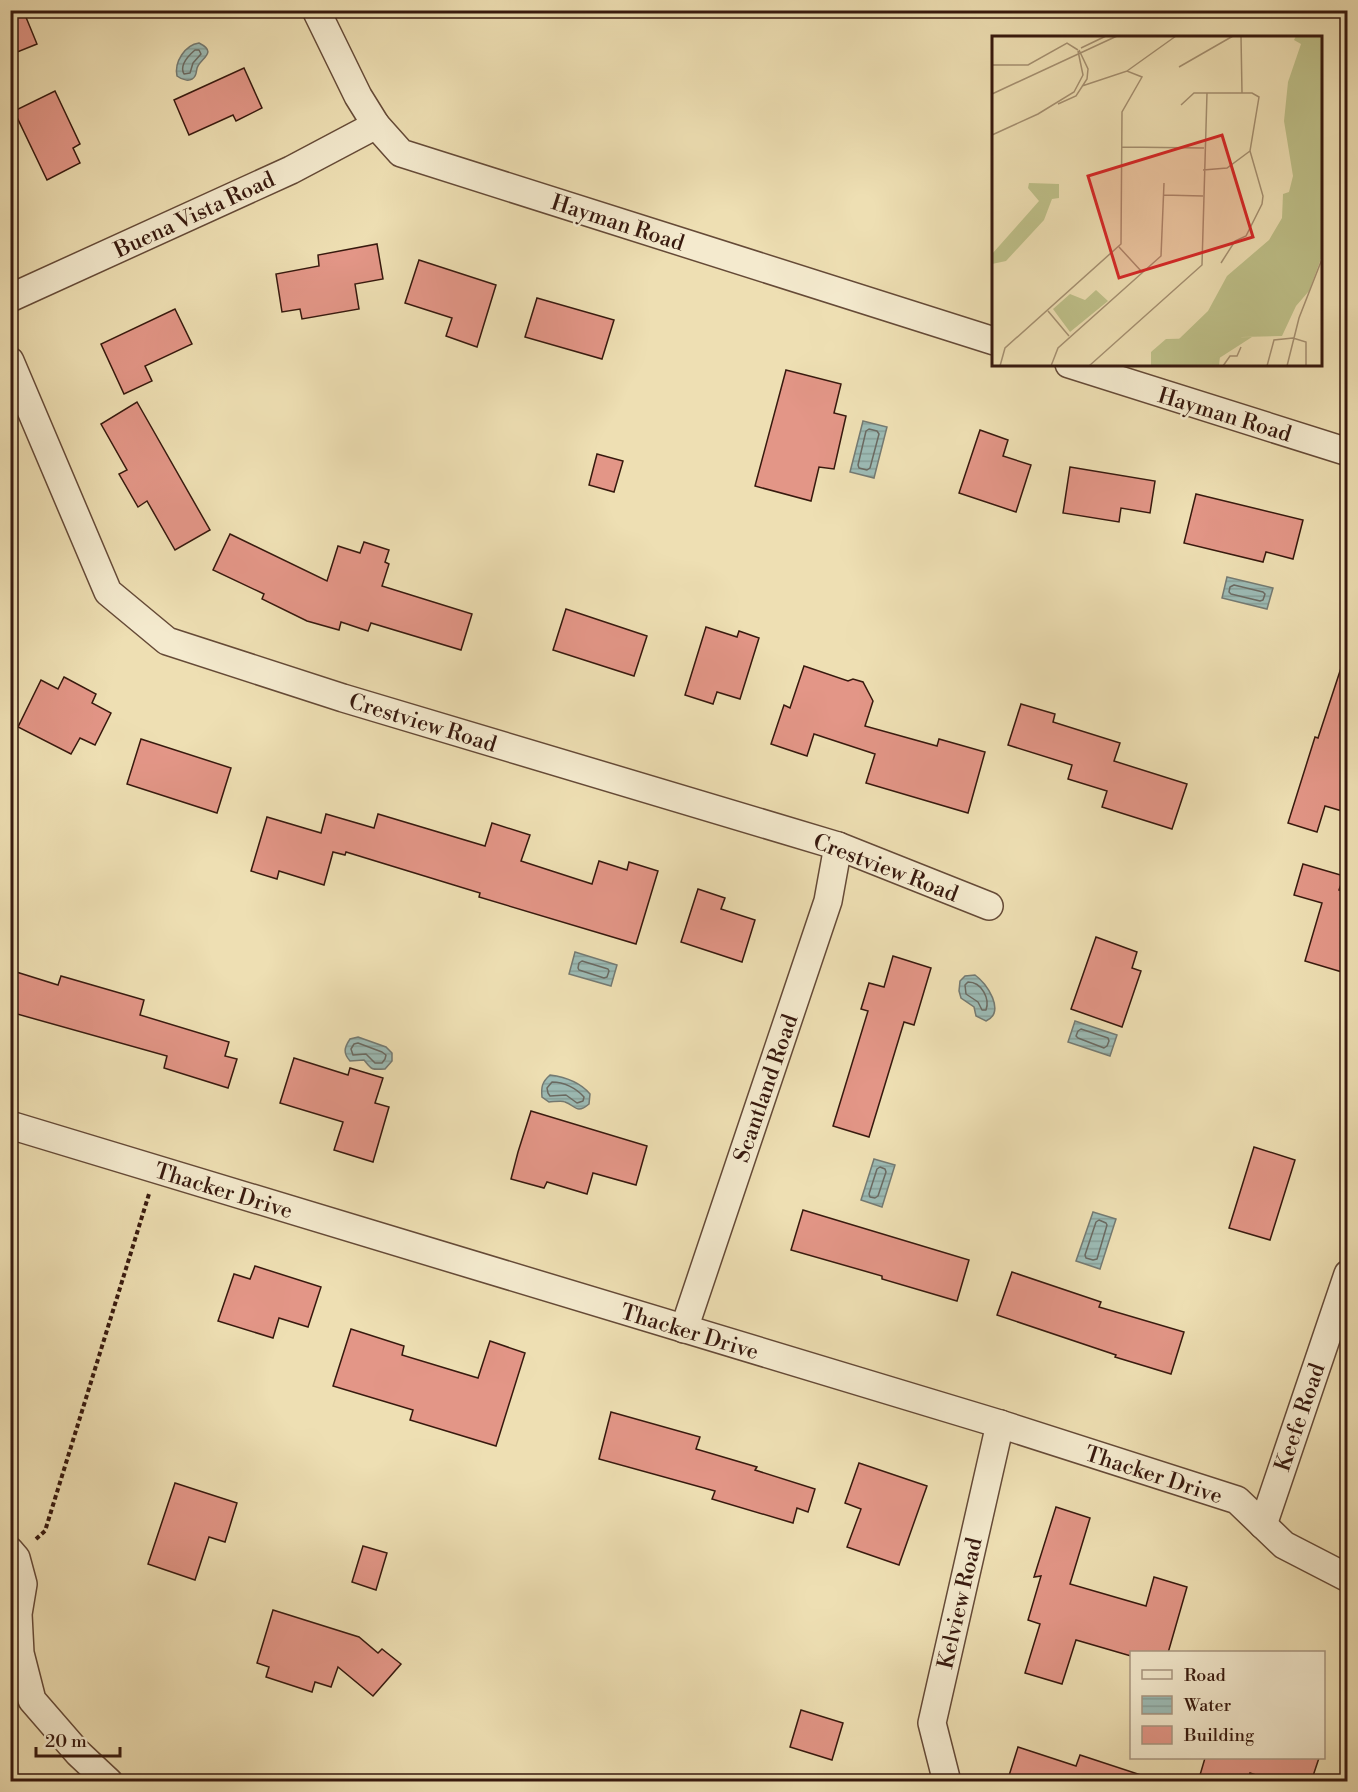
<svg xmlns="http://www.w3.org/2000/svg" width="1358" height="1792" viewBox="0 0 1358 1792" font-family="'Libre Bodoni',serif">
<defs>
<pattern id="water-rules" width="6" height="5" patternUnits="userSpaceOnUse" patternTransform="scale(1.5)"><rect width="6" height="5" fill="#9cbbb5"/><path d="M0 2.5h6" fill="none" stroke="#87a09a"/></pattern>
</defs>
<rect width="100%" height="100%" fill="#eedfb3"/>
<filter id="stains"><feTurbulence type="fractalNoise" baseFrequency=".00333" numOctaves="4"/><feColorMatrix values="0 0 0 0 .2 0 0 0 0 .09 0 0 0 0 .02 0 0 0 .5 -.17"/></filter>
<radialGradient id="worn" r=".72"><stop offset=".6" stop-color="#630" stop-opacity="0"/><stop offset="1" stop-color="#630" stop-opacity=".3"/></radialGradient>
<g fill="url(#water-rules)" stroke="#747a72" stroke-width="1.5">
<path d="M199,43C217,52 203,57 198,66C196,69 197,73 195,76C191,83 182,80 177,76C174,62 185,45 199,43Z"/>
<path d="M863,421L887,427L874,478L850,472Z"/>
<path d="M1227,577L1273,588L1267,609L1222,598Z"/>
<path d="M575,952L617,965L611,986L569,974Z"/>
<path d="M975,975C987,983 1006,1012 986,1021L976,1016L974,1007L961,998L959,991L960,981L965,976Z"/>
<path d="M1075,1021L1117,1035L1110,1056L1068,1042Z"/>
<path d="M358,1037L386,1047L392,1053V1061L385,1069C371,1070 372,1070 364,1060L350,1061C343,1053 344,1048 350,1039Z"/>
<path d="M550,1075C565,1077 580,1082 590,1094L589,1104C576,1115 575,1105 565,1102C562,1100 553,1102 549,1102L542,1097C541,1087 542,1082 550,1075Z"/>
<path d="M874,1159L895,1165L882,1207L861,1200Z"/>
<path d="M1093,1212L1116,1219L1100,1269L1076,1261Z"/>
</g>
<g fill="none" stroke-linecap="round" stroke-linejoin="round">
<g stroke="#6a6a62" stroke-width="1.5">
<path d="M195,50H199L201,54L193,63L190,73L184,74C179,65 188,56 195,50Z"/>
<path d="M869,429L877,431L879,434L870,468L867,470L859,468L858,465L866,431Z"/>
<path d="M1234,585L1263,592L1265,594L1263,600L1260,601L1231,594L1229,592L1230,587Z"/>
<path d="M582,961L608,969L609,971L607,977L604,978L579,970L578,968L579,963Z"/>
<path d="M968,982C982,982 990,999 986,1010H982L978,1002L966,994L965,985Z"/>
<path d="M1081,1029L1108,1038L1109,1041L1107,1046L1104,1048L1078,1038L1076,1036L1078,1031Z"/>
<path d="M354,1044L358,1043L382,1052L386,1055L385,1059L382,1063H375L366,1054L353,1055L351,1049Z"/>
<path d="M552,1082C564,1082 576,1088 584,1097L583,1101L577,1103L566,1095L550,1096L548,1093L547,1088Z"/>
<path d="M880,1167L885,1169L886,1172L878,1196L875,1198L870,1197L869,1194L877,1169Z"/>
<path d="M1099,1220L1106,1223L1107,1225L1097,1259L1093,1260L1086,1258L1085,1255L1096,1222Z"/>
</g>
</g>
<g fill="#e39687" stroke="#37190e" stroke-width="1.5">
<path d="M10,10H23L37,44L10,55Z"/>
<path d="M244,68L262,108L236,121L233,115L189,135L174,100Z"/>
<path d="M55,91L80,144L73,148L80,163L47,180L14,111Z"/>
<path d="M377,244L383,279L355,284L359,309L302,319L300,309L282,312L276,274L319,266L318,255Z"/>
<path d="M419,260L496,285L477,347L446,336L452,318L405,303Z"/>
<path d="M537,298L614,320L602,359L525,337Z"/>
<path d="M175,309L192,344L145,366L152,381L124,394L101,344Z"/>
<path d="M786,370L841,384L834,413L846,416L834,469L819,467L811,501L755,486Z"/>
<path d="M137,402L210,530L175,550L147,501L138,507L119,474L127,470L101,424Z"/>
<path d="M980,430L1008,440L1003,456L1031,465L1016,512L959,493Z"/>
<path d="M597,454L623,461L614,492L589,485Z"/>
<path d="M1070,467L1155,481L1150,513L1121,508L1119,522L1063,513Z"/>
<path d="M1196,494L1303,520L1293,559L1266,552L1263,562L1184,543Z"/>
<path d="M230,534L327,581L338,546L360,553L364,542L389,550L385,562L389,564L382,586L472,614L461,650L371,623L368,631L341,622L339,630L307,621L262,599L264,594L213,570Z"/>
<path d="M566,609L647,636L634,676L553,650Z"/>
<path d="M706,627L737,637L739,631L759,638L740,699L717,692L713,704L685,695Z"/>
<path d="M1343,662L1347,663V793L1342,811L1325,806L1317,832L1288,823L1315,737L1318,738Z"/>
<path d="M804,666L848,681L853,679L863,682L873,701L865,726L937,746L939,739L985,752L968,813L866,783L875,754L814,734L807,756L771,744L784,705L790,708Z"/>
<path d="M64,677L96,694L92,703L111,713L95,745L80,738L71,754L18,727L41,680L58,689Z"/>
<path d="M1021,704L1055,714L1053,722L1120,743L1114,761L1187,784L1172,829L1102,807L1107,791L1068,779L1072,765L1008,745Z"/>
<path d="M141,739L231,768L217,813L127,784Z"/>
<path d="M326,814L374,828L378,814L485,846L492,823L530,835L521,861L592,884L599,861L627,870L629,862L658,871L636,944L479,897L480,893L346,852L345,855L333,852L324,885L279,871L277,879L251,871L267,817L321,833Z"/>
<path d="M1303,864L1344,876L1339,890L1347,892V953L1342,972L1305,961L1322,903L1294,895Z"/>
<path d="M698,889L725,898L721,909L755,920L742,962L681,942Z"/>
<path d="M1096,937L1137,952L1132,968L1141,971L1122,1027L1071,1009Z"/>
<path d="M893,956L931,968L914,1025L904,1022L869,1137L833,1126L868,1011L861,1009L869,983L884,987Z"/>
<path d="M10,970L58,985L61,976L144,1000L140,1015L229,1042L225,1056L237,1059L228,1088L164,1068L167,1056L10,1012Z"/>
<path d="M294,1058L348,1075L350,1068L383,1078L375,1103L389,1107L373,1162L334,1150L343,1122L280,1103Z"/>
<path d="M531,1111L647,1146L636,1185L593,1173L587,1194L547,1182L544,1188L511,1179L518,1152Z"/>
<path d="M1254,1147L1295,1160L1270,1240L1229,1228Z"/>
<path d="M803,1210L969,1260L957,1301L882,1279V1276L791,1250Z"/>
<path d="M255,1266L321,1287L308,1327L279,1318L273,1338L218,1321L234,1274L250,1279Z"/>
<path d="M1012,1272L1101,1302L1099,1307L1184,1332L1171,1374L1115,1357L1116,1355L997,1315Z"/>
<path d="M351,1329L404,1346L402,1355L478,1378L490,1341L525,1353L496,1446L410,1420L413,1410L333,1386Z"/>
<path d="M611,1412L700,1437L696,1449L757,1467L755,1470L815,1489L808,1512L797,1508L793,1523L712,1499L715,1491L599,1459Z"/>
<path d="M859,1463L927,1486L899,1565L847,1547L861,1509L845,1503Z"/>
<path d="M175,1483L237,1503L225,1542L209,1537L195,1580L148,1564Z"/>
<path d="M1056,1507L1090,1518L1070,1584L1146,1606L1154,1577L1187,1587L1168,1653H1131V1656L1076,1640L1062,1684L1025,1673L1040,1624L1028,1620L1041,1576L1034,1577Z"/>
<path d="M363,1546L387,1553L376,1590L352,1582Z"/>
<path d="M273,1610L359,1637L378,1653L382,1649L401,1664L373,1696L338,1667L331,1687L315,1682L312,1692L266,1677L269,1667L257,1663Z"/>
<path d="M801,1710L843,1723L832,1760L790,1747Z"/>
<path d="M1018,1747L1076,1766L1080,1755L1147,1777L1146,1782H1007Z"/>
<path d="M1205,1758H1319L1311,1782H1276L1250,1773L1247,1782H1219L1200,1775Z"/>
</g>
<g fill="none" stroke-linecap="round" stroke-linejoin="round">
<g stroke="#654a37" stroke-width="30">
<g id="minor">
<path d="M316,10L358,96L376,125L401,153L994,341"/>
<path d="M10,298L291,170L376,125"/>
<path d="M10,361L108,592L167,641L343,698L838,846L989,906"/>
<path d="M1069,364L1348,452"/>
<path d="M10,1125L1000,1424L1237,1500L1284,1545L1348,1578"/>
<path d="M684,1329L828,901L838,846"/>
<path d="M1263,1525L1348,1274"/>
<path d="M10,1551L16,1558L23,1584L18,1614L20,1653L32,1700L78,1753L109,1782"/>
<path d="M947,1782L932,1723L1000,1424"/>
</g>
</g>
<path stroke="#37190e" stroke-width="4" stroke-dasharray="4.5 3" stroke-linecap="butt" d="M36,1539L45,1531L149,1194"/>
<use href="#minor" stroke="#f4eace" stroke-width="27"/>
</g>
<g text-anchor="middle" stroke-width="5" stroke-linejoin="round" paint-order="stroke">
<g font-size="22" fill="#37190e" stroke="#f4eace">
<text transform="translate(194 214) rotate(-25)" y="8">Buena Vista Road</text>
<text transform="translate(618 222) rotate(18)" y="8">Hayman Road</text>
<text transform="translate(1225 414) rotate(17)" y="8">Hayman Road</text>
<text transform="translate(423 722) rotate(17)" y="8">Crestview Road</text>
<text transform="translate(886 867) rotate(21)" y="8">Crestview Road</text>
<text transform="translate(765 1088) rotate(-71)" y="8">Scantland Road</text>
<text transform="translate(224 1190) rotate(17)" y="8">Thacker Drive</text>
<text transform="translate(690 1331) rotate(17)" y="8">Thacker Drive</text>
<text transform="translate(1299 1417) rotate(-71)" y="8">Keefe Road</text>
<text transform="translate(1154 1474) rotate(18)" y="8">Thacker Drive</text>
<text transform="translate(959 1603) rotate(-77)" y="8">Kelview Road</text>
</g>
</g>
<g transform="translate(992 36)">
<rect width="330" height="330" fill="#eedfb3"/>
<path d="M304,0H330V220L317,255L304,270L290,300L250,301L228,320L227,330H159L216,275L235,240L277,204L290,182L291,158L297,156L301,140L292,85L296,46L309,8L302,4ZM37,147L67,148V162L60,163L52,184L14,225L0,228V218L47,165L36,152Z" fill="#bec089"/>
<path d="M104,254L116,265L78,296L61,273L78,258L93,264ZM260,301L215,330H159V316L174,303Z" fill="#bec089"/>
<path fill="none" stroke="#a59071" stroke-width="1.5" d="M249,0L250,57M89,12L114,0M0,29H36L75,7L86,14M187,31L241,0M135,35L184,0M0,58L125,0M66,68L84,60L95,43L96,33L87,14M189,69L202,57H260L267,61L258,115L271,160L270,168L254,200L243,205L229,227M0,99L46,78L82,56L91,39L86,15M130,111L212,112M211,134L235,132L258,115M171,159L211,160M127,211L150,236M56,275L77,300M8,330L13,312L129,208L130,76L150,41L135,35L90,50M59,330L66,312L169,220L172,147M97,330L210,229L215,57M231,330L238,320H245L249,311M275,330L282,304L301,302L314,306V330M295,330L307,282L330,223"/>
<path fill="#d62828" fill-opacity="0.15" stroke="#d62828" stroke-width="3" d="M230,99L261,201L127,242L96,140Z"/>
<rect width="330" height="330" fill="none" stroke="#37190e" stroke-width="3"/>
</g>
<rect width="1358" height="1792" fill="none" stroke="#eedfb3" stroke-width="36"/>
<rect x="12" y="12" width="1334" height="1768" fill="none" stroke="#37190e" stroke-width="3"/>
<rect x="18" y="18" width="1322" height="1756" fill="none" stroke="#37190e" stroke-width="1.5"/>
<rect x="1130" y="1651" width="195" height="108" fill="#f4eace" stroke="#a89681" stroke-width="1.5"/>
<rect x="1142" y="1670" width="30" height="9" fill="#f4eace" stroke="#a89681" stroke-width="1.5"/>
<text x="1184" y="1681" font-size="18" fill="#37190e">Road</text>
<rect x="1142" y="1696" width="30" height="18" fill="url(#water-rules)" stroke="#a89681" stroke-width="1.5"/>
<text x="1184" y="1711" font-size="18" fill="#37190e">Water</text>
<rect x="1142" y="1726" width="30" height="18" fill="#e39687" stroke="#a89681" stroke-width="1.5"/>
<text x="1184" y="1741" font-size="18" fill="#37190e">Building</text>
<path d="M36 1747v9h84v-9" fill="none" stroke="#37190e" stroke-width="3"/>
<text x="45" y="1747" font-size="18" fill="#37190e" stroke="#f4eace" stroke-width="4.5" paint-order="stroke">20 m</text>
<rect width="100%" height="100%" filter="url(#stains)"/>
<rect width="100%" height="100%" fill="url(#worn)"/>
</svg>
